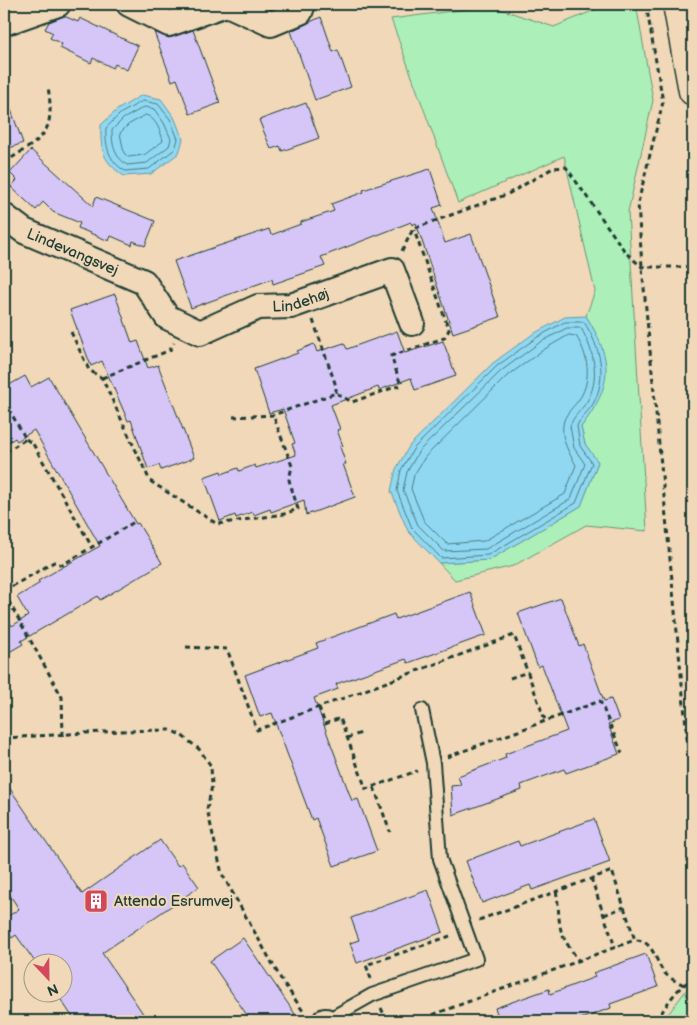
<svg xmlns="http://www.w3.org/2000/svg" width="697" height="1025" viewBox="0 0 697 1025" font-family="'Balsamiq Sans',sans-serif">
<rect width="100%" height="100%" fill="#f0d8b8"/>
<filter id="ink" filterUnits="userSpaceOnUse"><feTurbulence type="fractalNoise" baseFrequency=".02" numOctaves="2"/><feDisplacementMap in="SourceGraphic" scale="10" xChannelSelector="R" yChannelSelector="G"/><feConvolveMatrix kernelMatrix="1 2 1 2 8 2 1 2 1" color-interpolation-filters="sRGB"/></filter>
<g filter="url(#ink)">
<g fill="#adefb9" stroke="#669676">
<path d="M609,4H636L653,100L628,212L647,531L586,525L513,566L455,580L439,563L489,560L581,506L598,462L585,444L581,427C612,386 613,359 586,316L595,291L564,156L458,203L391,19L491,6L554,27Z"/>
<path d="M693,986V1021H663L687,989Z"/>
</g>
<g fill="#90d8f2" stroke="#639aa6">
<path d="M142,95L161,99L174,117L183,139L179,153L151,174L124,176C103,162 100,150 101,125L117,110Z"/>
<path d="M586,316C614,361 613,385 581,427L585,444L598,462L581,506L489,560L439,563L408,531L391,491L396,469L410,445L493,363L533,334L565,317Z"/>
</g>
<g fill="none" stroke-linecap="round" stroke-linejoin="round">
<g stroke="#4c7b80" stroke-width="1">
<path d="M143,101L158,104L170,119L178,139L175,149L149,169L125,171C109,161 105,147 106,128L120,114Z"/>
<path d="M145,107L154,109L164,123L171,139L169,146L147,163L127,165C114,156 112,145 112,130L123,119Z"/>
<path d="M146,115C156,118 161,132 163,141L144,155L128,157L124,153L120,133L128,125Z"/>
<path d="M565,322H584C600,347 608,376 593,404C588,412 580,418 577,426L580,446L592,463L576,503L488,555L441,558L412,528L397,491L401,470L414,448L497,366L536,338Z"/>
<path d="M567,328H581C594,351 601,379 586,403C581,410 573,417 570,426L574,448L585,464L571,499L486,549L444,551L418,525L403,490L407,472L419,451L501,371L539,343Z"/>
<path d="M569,335L576,336C588,354 592,379 580,398C574,407 564,414 563,425C561,440 569,453 576,465L565,494L484,541L447,544L424,521L411,489L414,475L425,457L506,377L543,350Z"/>
</g>
</g>
<g fill="#d6c6f8" stroke="#1f3d34">
<path d="M64,16L78,22L80,18L138,46L127,70L115,64L113,68L93,58L91,63L60,48L62,44L50,38L53,33L45,29L49,22Z"/>
<path d="M321,17L333,52L338,50L351,87L315,100L291,31Z"/>
<path d="M193,30L220,103L190,114L177,79L172,81L154,32L169,38Z"/>
<path d="M6,96L23,143L4,150V97Z"/>
<path d="M306,103L319,138L282,151L280,146L271,149L259,120Z"/>
<path d="M31,150L93,206L96,197L155,221L145,246L133,241L132,245L111,236L109,241L78,228L80,223L53,212L43,202L36,210L11,187L17,180L10,173Z"/>
<path d="M430,169L442,205L433,208L445,243L471,234L500,317L453,333L416,223L412,225L411,222L321,257L325,266L273,284L272,279L191,308L174,261L269,229L271,235L301,224V222L334,211L331,204L364,192L363,190Z"/>
<path d="M115,294L132,343L138,341L148,368L158,365L194,458L161,470L159,465L148,469L131,420L128,421L102,361L91,366L70,310Z"/>
<path d="M397,331L405,353L443,341L456,376L415,390L411,378L379,390L378,387L331,405L340,429L337,430L343,446L340,447L346,464H343L355,497L306,515L304,500L271,512L270,509L254,515L253,512L236,518L235,515L220,521L204,477L221,471L222,474L238,468L239,471L255,465L256,468L296,455L292,444L295,443L283,409L269,413L254,369L298,353L297,351L314,344L317,352L344,343L347,349Z"/>
<path d="M25,376L31,387L49,377L136,524L138,523L162,563L100,600L98,596L21,641L23,644L4,655V612L12,626L28,616L17,597L40,583L38,581L100,546L34,430L17,441L15,438L4,445V388Z"/>
<path d="M470,592L486,635L408,663L406,659L336,684L338,689L314,698L352,801L358,799L377,851L334,866L316,818L312,820L272,713L260,717L245,675L318,648L316,643L394,614L396,619Z"/>
<path d="M561,598L579,646L583,644L604,701L611,699L619,720L608,724L619,754L566,773L564,769L521,785L522,790L453,815L451,786L461,785L458,776L506,758L505,754L567,731L542,665L538,667L518,613Z"/>
<path d="M4,780L82,894L160,840L178,866L182,863L199,887L102,953L148,1021H75L56,992H62V962H35L16,935L12,938L4,926V919L19,909L4,886Z"/>
<path d="M594,819L610,862L532,890L530,885L482,903L466,861L518,841L520,846Z"/>
<path d="M428,890L443,932L357,963L350,943L359,940L351,918Z"/>
<path d="M243,938L295,1014L284,1021H251L210,961Z"/>
<path d="M646,954L658,987L610,1004L611,1008L575,1021H500L495,1008L549,989L550,994L595,977L593,973Z"/>
</g>
<g fill="none" stroke-linecap="round" stroke-linejoin="round">
<g stroke="#1f3d34" stroke-width="16">
<path id="service" d="M326,1021L372,995L476,959L440,859L433,763L422,710"/>
</g>
<g stroke="#1f3d34" stroke-width="28">
<g id="minor">
<path d="M129,4L169,24L226,4"/>
<path d="M227,4L271,24L300,12L303,4"/>
<path d="M4,23L58,4"/>
<path id="s1" d="M4,216L24,231L144,282L167,317L200,333L258,307L291,306L392,270L412,323"/>
<path d="M325,1021H326"/>
</g>
</g>
<g stroke="#1f3d34" stroke-width="31">
<path id="secondary" d="M677,4L693,91"/>
</g>
<g stroke="#1f3d34" stroke-width="3" stroke-dasharray="5 4" stroke-linecap="butt">
<path d="M646,4L663,102L638,203L642,267L693,799"/>
<path d="M4,163C41,138 56,137 48,87"/>
<path d="M4,188L8,194"/>
<path d="M402,251L413,229L508,194L553,168L566,167L626,253L642,267H693"/>
<path d="M313,320L336,386V393"/>
<path d="M71,332L89,370L102,378L150,481L217,524L284,514L298,509L289,480L292,466L273,415"/>
<path d="M102,378L170,350L174,343"/>
<path d="M4,401L26,439L4,453"/>
<path d="M233,417L273,415L336,393L352,402L401,385L391,356L444,338L449,330L414,230"/>
<path d="M26,439L33,444L92,547"/>
<path d="M4,591L54,562L62,565L136,521"/>
<path d="M4,593L62,697L63,736"/>
<path d="M186,647L227,649L257,730L514,635L545,720"/>
<path d="M510,678L528,672"/>
<path d="M319,707L325,724L340,718L366,789L417,771"/>
<path d="M4,738L119,731L170,730L181,735L199,749L211,766L212,786L207,809L222,874L281,979L305,1014"/>
<path d="M347,738L361,733"/>
<path d="M4,757L8,761"/>
<path d="M447,757L600,701L622,753"/>
<path d="M374,787L390,832"/>
<path d="M591,878L615,947"/>
<path d="M556,891C559,904 558,914 560,926C562,939 572,951 579,961"/>
<path d="M604,915L624,907"/>
<path d="M479,920L612,871L635,940C653,940 655,960 663,971C668,978 676,981 684,985"/>
<path d="M371,979L366,965L450,936"/>
<path d="M381,1008L387,1021"/>
<path d="M416,1021L635,940"/>
<path d="M656,1021C666,1007 676,986 693,980"/>
</g>
<use href="#service" stroke="#f0d8b8" stroke-width="12"/>
<use href="#minor" stroke="#f0d8b8" stroke-width="24"/>
<use href="#secondary" stroke="#f0d8b8" stroke-width="28"/>
</g>
</g>
<defs>
<g id="building-square" transform="scale(1.25)"><rect x="-9" y="-9" width="18" height="18" rx="4" fill="#d1495b" stroke="#f0d8b8"/><path d="M-4-6H4V6H1V3H-1V6H-4ZM-2.5-4.3h1.7v1.8h-1.7ZM.8-4.3h1.7v1.8H.8ZM-2.5-1h1.7V.8h-1.7ZM.8-1h1.7V.8H.8Z" fill="#fff"/></g>
</defs>
<g fill-rule="evenodd">
<use href="#building-square" x="96" y="901"/>
</g>
<g text-anchor="middle" stroke-width="4" stroke-linejoin="round" paint-order="stroke">
<g font-size="15" fill="#1f3d34" stroke="#f0d8b8">
<text dy="5" stroke="none"><textPath href="#s1" startOffset="78">Lindevangsvej</textPath></text>
<text dy="5" stroke="none"><textPath href="#s1" startOffset="341">Lindehøj</textPath></text>
</g>
<g font-size="15" fill="#1f3d34" stroke="#f0d8b8" text-anchor="start">
<text x="114" y="906">Attendo Esrumvej</text>
</g>
</g>
<rect width="697" height="1025" fill="none" stroke="#f0d8b8" stroke-width="20"/>
<rect x="10" y="10" width="677" height="1005" fill="none" stroke="#1f3d34" stroke-width="2" filter="url(#ink)"/>
<g transform="translate(48 978) rotate(158)"><circle r="24" fill="#f0d8b8" stroke="#9c9a83"/>
<path d="M0-4L9 19L0 12L-9 19Z" fill="#d1495b"/>
<text y="-8" font-size="14" font-weight="bold" text-anchor="middle" fill="#1f3d34">N</text>
</g>
</svg>
